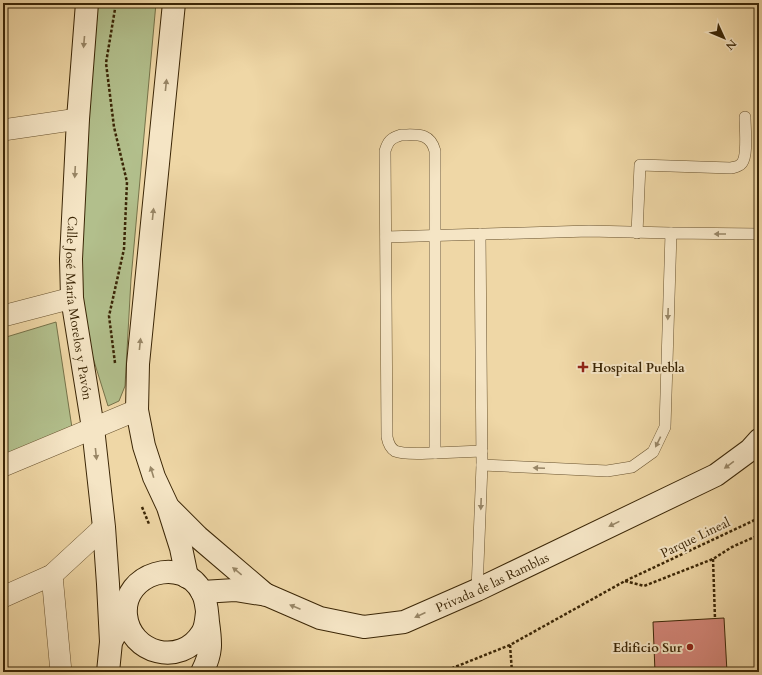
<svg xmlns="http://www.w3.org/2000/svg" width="762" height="675" viewBox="0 0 762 675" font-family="Cardo,serif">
<rect width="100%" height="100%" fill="#efd7a6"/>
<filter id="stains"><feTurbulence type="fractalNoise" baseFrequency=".005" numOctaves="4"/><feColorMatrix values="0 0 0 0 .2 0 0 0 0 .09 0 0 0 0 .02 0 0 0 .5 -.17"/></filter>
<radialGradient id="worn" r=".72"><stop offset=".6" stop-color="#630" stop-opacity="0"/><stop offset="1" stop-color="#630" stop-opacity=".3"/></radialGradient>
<g fill="#b2bf8c" stroke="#767249">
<path d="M98,3H156L131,279L125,386L119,401L108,406L89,345L83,301L82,245L89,116Z"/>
<path d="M56,322L72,428L3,459V338Z"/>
</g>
<path fill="#d6887c" stroke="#3b2606" d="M724,618L727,672H655L653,622Z"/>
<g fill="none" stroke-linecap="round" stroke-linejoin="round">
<g stroke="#68522e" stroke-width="12">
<g id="lane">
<path d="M401,135C417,135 430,132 435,151V453C425,453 404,455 395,451C390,448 388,442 387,437L385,151C388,141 391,138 401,135Z"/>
<path d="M637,233L640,165L731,168C735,167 739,167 742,163C748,155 745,128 745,117"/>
<path d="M386,237L589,231L671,233"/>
<path d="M435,453L482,451"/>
<path d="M482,465L607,471L632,467L653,452L665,427L671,233L759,234"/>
<path d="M477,590L482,465L480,234"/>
</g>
</g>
<g stroke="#68522e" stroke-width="22">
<g id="street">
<path d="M3,130L78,119"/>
<path d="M3,316L72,298"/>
<path d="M3,466L137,410"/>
<path d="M52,575L61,672"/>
<path d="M3,597L52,575L104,527"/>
</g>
</g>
<g stroke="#3b2606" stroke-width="24">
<g id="secondary">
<path id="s1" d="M87,3L78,119L71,259L72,298L93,428L104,527L108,584L111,642"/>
<path d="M174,3L138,364L137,410L144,446L154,477L168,507L181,548L187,577"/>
<path d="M171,510L198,537L266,595"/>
<path id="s2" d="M202,592L235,590L267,595L320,618L364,627L404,622L477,590L716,475L750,450L759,440"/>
<path d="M108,672L111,642L118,629"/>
<path d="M202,672C212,653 211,643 208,622C207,612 207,601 202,592C183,555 122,573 126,615C130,654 181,667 202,633C206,627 206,620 207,612"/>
</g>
</g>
<g stroke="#3b2606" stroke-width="2.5" stroke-dasharray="3 2" stroke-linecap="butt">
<path d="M115,363L109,316L124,249L127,182L114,127L106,63L116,3"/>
<path d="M142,507L149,524"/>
<path d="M713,559L715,619"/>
<path d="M625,581L644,586L713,559L732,547L759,535"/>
<path d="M510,645L512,672"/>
<path d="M437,672L450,669L510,645L625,581L759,518"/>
</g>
<use href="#lane" stroke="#f5e5c5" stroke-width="11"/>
<use href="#street" stroke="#f5e5c5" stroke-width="21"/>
<use href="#secondary" stroke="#f5e5c5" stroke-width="22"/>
</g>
<defs><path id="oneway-solid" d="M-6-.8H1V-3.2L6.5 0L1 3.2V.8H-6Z"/></defs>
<g fill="#988666">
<use href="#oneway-solid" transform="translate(84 42) rotate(95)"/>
<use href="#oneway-solid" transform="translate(166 85) rotate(-84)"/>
<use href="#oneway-solid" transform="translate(75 172) rotate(93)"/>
<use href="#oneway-solid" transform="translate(153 214) rotate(-84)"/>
<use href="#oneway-solid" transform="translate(720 234) rotate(-180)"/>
<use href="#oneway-solid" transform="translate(668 314) rotate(92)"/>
<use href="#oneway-solid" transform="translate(140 344) rotate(-84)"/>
<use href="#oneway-solid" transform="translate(658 442) rotate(116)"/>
<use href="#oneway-solid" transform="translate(96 454) rotate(84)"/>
<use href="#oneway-solid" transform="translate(729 465) rotate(144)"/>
<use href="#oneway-solid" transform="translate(539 468) rotate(-177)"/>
<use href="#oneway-solid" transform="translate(152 472) rotate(-107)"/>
<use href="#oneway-solid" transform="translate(481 504) rotate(92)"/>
<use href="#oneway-solid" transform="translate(614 524) rotate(154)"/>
<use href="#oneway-solid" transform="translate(237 571) rotate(-141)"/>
<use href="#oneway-solid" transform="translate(295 607) rotate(-157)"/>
<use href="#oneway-solid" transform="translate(420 615) rotate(156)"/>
</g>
<g fill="#8f2418" stroke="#f5e5c5" stroke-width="1.5">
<path d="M581 361h4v4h4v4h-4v4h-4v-4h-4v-4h4z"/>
<circle cx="690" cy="647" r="4"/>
</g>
<g text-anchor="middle" stroke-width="4" stroke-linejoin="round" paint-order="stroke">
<g font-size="13" fill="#3b2606" stroke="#f5e5c5">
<text dy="5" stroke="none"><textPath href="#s1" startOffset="306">Calle José María Morelos y Pavón</textPath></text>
<text transform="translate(695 537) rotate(-26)" y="5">Parque Lineal</text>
<text dy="5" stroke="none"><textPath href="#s2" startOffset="305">Privada de las Ramblas</textPath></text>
</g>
<g font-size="13" font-weight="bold" fill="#3b2606" stroke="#f5e5c5" text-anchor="start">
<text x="592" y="372">Hospital Puebla</text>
<text x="682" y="652" text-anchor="end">Edificio Sur</text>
</g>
</g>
<rect width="762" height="675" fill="none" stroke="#efd7a6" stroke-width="16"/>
<rect x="4" y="4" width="754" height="667" fill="none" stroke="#3b2606" stroke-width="2"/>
<rect x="8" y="8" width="746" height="659" fill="none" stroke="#3b2606"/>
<g transform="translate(724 38) rotate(134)" stroke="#f5e5c5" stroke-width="3" paint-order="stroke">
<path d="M0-3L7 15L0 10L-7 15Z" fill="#3b2606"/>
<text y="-6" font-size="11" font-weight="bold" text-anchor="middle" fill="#3b2606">N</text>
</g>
<rect width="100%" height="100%" filter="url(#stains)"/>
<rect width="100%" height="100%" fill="url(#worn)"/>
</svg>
